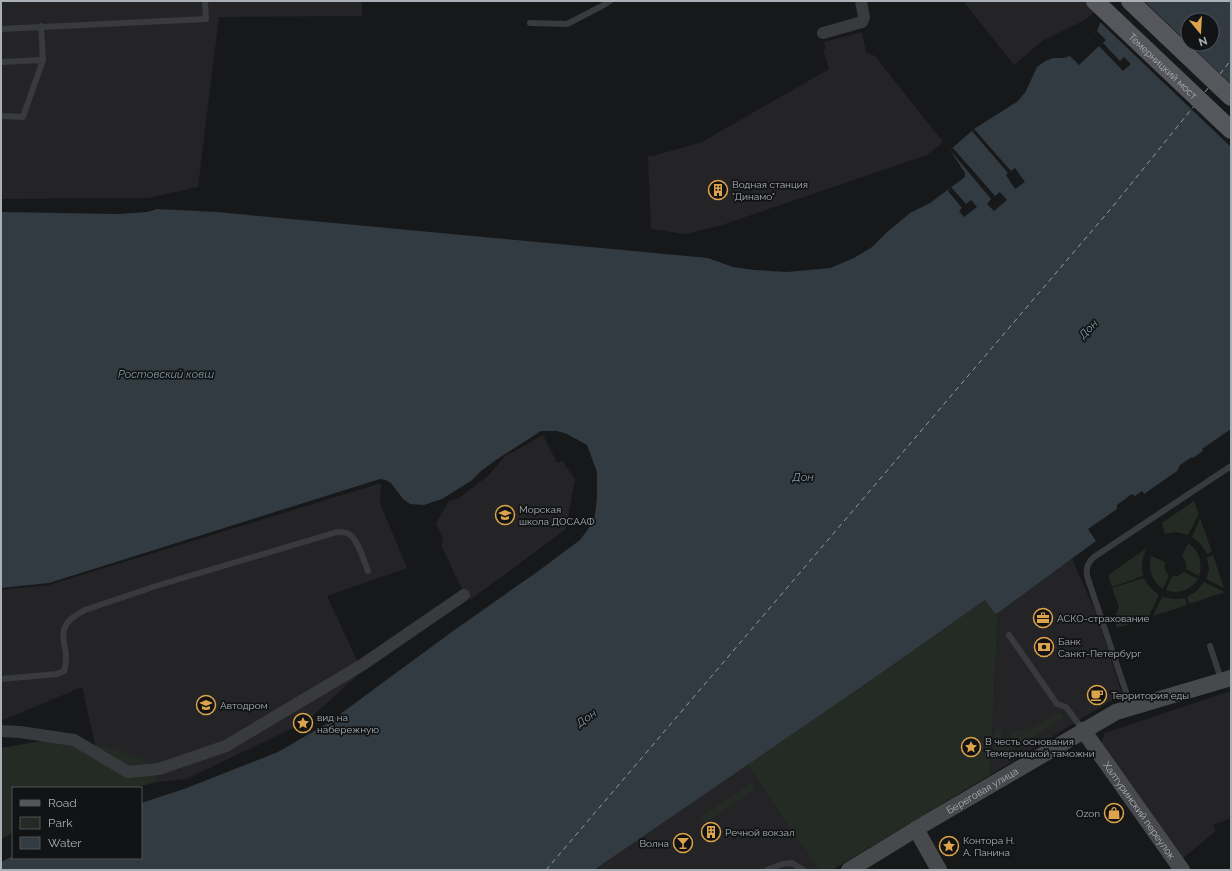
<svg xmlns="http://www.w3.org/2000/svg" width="1232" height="871" viewBox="0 0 1232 871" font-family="Raleway,sans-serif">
<rect width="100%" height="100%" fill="#171819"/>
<g fill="#242426">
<path d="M1,1H362V16L219,17L198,187L148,198L1,199Z"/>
<path d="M963,1H1107L1085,20L1042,41L1014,65Z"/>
<path d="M862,32L866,52L875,56L943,142L927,155L719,226L685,234L651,229L648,156H653L702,142L829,69L823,50L826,48L824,42Z"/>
<path d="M543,435L557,463L562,461L575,479L566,529L470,600L461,587L441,545L443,539L436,523L449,501L459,498L489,475L504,457Z"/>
<path d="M381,483L380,503L407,568L327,596L362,671L306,722L186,779L105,788L82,687L1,721V590L49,585Z"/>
<path d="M1072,559L1096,613L1122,694L990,775L998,613Z"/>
<path d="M1231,691V818L1213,825L1216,831L1183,858L1100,746L1105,733Z"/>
<path d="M747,764L819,870H594Z"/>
</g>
<g fill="#242b24">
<path d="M1194,501L1199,514L1188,535L1176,532L1165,534L1162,523Z"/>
<path d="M1200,518L1212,552L1207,554C1203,546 1199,542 1192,537Z"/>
<path d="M1188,543C1200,552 1203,562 1199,576L1186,569C1187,564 1186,561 1182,556Z"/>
<path d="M1147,548C1142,558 1141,566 1143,576L1112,587L1108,575Z"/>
<path d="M1213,555L1224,588L1206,579L1209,570L1207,557Z"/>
<path d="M1151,556L1165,562C1164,567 1165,571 1169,575L1163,589C1151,580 1148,569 1151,556Z"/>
<path d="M1184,572L1198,579C1191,590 1178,595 1166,590L1172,576H1178Z"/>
<path d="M1144,578C1148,585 1152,590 1159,595L1148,618L1117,628L1114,618L1119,607L1112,588Z"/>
<path d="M1204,582L1225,592L1189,604L1187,597L1197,591Z"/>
<path d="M1162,597L1175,599L1185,598L1187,605L1153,616Z"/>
<path d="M985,600L995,614L998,613L990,775L832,870H819L747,764L880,674Z"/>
<path d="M1060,713L1065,717L994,760L993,757L995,730H1002L1004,743L1012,739V730L1026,731Z"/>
<path d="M59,738L113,748L157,766L156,782L134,788H13V833L1,839V748Z"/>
<path d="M752,783L756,789L705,823L701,817Z"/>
</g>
<path fill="#323b41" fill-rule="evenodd" d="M1117,1H1231V429L1202,449L1203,451L1193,458L1192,457L1180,465L1177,471L1144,494L1142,491L1135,496L1132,494L1117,505V509L1088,529L1096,541L998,613L995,614L985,600L880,674L594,870H1V862L13,856V858H141V803L184,789L278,752L328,723L453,631L537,572L580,540L594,521L597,499V472L587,445L567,434L557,431H541L496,460L481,471L471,481L458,489L442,499L424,505L410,504L403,499L391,483L386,480L380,479L49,583L1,588V212L118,214L147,212L157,209L217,212L708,258L733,267L754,270L787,272L830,268L854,258L872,247L886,233L910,213L930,203L965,177V173L950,150L974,129L1018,101L1026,91L1037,67L1045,61L1053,58H1064L1070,56L1097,31L1103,16ZM1188,20H1212V44H1188Z"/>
<g fill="#171819">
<path d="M1115,1H1144L1188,43V44H1189L1231,84V147L1099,21L1102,15Z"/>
<path d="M1097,31L1106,40L1103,43L1120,61L1124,57L1131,64L1123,71L1099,46L1079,65L1070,56Z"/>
<path d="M974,129L1011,171L1015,168L1025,182L1015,189L1006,175L1008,173L972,131Z"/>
<path d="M953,148L995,196L1000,192L1007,200L994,211L987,204L991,199L950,150Z"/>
<path d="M951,187L966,204L971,200L977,207L964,217L959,211L962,208L948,191Z"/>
</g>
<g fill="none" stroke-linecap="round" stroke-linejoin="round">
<g stroke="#869eae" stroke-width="1" stroke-dasharray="5 4" stroke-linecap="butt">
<path d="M1220,74L1231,60"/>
<path d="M1205,92L1209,87"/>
<path d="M546,870L1114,205L1194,106"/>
</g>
<g stroke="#393a3e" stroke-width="6">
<path d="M530,23L567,24L602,6L610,1"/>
<path d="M1,29L206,19L205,1"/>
<path d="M1,62L43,60L41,26"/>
<path d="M1,116L23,117L43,60"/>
<path d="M1009,635L1057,704L1066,707L1083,730"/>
<path d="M1210,646L1221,679"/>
<path d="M1,679L57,674L64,671C73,643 46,630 85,610L156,586L337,532C341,532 346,532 349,534C358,539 364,562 368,571"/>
<path d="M1131,707L1088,579C1085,570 1087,563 1094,557L1231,466"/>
<path d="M767,870L782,864L792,863L803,870"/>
</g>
<g stroke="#393a3e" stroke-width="12">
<path d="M823,33L862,22L864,17L861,1"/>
<path d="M1,731L20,732L74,740L128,772L159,769L226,746L362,665L464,595"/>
</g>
<g stroke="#47494d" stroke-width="16">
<path id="s1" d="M1083,730L1182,870"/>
<path d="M916,829L939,870"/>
<path id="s2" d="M849,870L926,823L1116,712L1231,678"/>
</g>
<g stroke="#55575c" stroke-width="18">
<path id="s3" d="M1095,1L1231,130"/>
<path d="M1130,1L1231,97"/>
</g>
</g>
<defs>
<g id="building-ring" transform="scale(1)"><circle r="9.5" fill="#121314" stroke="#dea44b" stroke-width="1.5"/><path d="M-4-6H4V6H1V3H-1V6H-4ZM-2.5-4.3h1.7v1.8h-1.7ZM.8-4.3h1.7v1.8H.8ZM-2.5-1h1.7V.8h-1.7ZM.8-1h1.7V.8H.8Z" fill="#dea44b"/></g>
<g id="school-ring" transform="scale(1)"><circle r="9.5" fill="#121314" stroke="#dea44b" stroke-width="1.5"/><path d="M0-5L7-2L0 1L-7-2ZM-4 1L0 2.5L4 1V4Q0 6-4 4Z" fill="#dea44b"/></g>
<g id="office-ring" transform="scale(1)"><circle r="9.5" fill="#121314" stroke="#dea44b" stroke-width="1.5"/><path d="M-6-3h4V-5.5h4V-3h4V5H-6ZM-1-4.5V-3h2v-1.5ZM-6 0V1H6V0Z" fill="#dea44b"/></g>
<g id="bank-ring" transform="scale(1)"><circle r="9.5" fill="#121314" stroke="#dea44b" stroke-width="1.5"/><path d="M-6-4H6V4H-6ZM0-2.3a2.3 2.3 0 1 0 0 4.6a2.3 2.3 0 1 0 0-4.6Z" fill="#dea44b"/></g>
<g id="cafe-ring" transform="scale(1)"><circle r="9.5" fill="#121314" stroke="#dea44b" stroke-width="1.5"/><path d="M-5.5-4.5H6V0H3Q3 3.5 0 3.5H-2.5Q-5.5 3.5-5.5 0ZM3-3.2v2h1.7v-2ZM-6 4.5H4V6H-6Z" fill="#dea44b"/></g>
<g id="sight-ring" transform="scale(1)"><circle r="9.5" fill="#121314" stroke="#dea44b" stroke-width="1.5"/><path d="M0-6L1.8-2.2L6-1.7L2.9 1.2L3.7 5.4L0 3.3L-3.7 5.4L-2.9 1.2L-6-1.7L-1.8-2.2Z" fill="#dea44b"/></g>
<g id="shop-ring" transform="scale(1)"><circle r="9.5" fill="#121314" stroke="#dea44b" stroke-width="1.5"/><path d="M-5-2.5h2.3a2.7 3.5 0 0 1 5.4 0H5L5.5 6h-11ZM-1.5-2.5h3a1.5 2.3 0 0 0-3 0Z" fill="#dea44b"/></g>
<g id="bar-ring" transform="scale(1)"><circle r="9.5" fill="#121314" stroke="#dea44b" stroke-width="1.5"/><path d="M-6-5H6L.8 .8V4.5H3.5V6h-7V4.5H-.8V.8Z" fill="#dea44b"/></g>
</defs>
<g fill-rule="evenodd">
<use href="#building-ring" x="718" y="190"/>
<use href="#school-ring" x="505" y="515"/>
<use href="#office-ring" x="1043" y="618"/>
<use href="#bank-ring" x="1044" y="647"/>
<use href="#cafe-ring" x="1097" y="695"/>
<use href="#school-ring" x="206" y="705"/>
<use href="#sight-ring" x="303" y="723"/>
<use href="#sight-ring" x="971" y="747"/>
<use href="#shop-ring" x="1114" y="813"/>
<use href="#building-ring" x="711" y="832"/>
<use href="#bar-ring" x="683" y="843"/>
<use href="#sight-ring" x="949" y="846"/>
</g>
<g text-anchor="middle" stroke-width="3.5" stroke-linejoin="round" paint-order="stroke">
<g font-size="10" fill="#abb0b7" stroke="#121314">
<text dy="4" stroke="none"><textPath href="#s3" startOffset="94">Темерницкий мост</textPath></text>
<text dy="4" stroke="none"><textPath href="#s2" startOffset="155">Береговая улица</textPath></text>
<text dy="4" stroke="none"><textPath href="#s1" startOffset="98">Халтуринский переулок</textPath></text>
</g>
<g font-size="10" fill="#abb0b7" stroke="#121314" text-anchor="start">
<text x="732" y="188">Водная станция<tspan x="732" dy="12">"Динамо"</tspan></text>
<text x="519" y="513">Морская<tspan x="519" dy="12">школа ДОСААФ</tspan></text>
<text x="1057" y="622">АСКО-страхование</text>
<text x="1058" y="645">Банк<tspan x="1058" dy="12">Санкт-Петербург</tspan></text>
<text x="1111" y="699">Территория еды</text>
<text x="220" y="709">Автодром</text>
<text x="317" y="721">вид на<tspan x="317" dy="12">набережную</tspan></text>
<text x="985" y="745">В честь основания<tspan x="985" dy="12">Темерницкой таможни</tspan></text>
<text x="1100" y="817" text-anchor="end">Ozon</text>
<text x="725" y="836">Речной вокзал</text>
<text x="963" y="844">Контора Н.<tspan x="963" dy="12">А. Панина</tspan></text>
<text x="669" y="847" text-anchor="end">Волна</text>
</g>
<g font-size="11" font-style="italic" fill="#869eae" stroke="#121314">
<text transform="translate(1088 329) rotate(-46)" y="4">Дон</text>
<text x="166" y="378">Ростовский ковш</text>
<text x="803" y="481">Дон</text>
<text transform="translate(586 718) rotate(-35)" y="4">Дон</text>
</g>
</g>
<rect width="1232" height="871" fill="none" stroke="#abb0b7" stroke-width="4"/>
<rect x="12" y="787" width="130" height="72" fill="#121314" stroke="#4f5255"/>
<rect x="20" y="800" width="20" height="6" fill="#55575c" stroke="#4f5255"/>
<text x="48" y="807" font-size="12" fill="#abb0b7">Road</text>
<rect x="20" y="817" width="20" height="12" fill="#242b24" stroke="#4f5255"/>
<text x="48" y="827" font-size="12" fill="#abb0b7">Park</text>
<rect x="20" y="837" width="20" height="12" fill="#323b41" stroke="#4f5255"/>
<text x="48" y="847" font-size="12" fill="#abb0b7">Water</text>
<g transform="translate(1200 32) rotate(162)"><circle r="19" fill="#121314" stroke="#4f5255"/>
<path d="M0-3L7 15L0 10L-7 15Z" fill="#dea44b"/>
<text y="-6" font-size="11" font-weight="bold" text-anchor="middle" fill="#abb0b7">N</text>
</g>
</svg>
